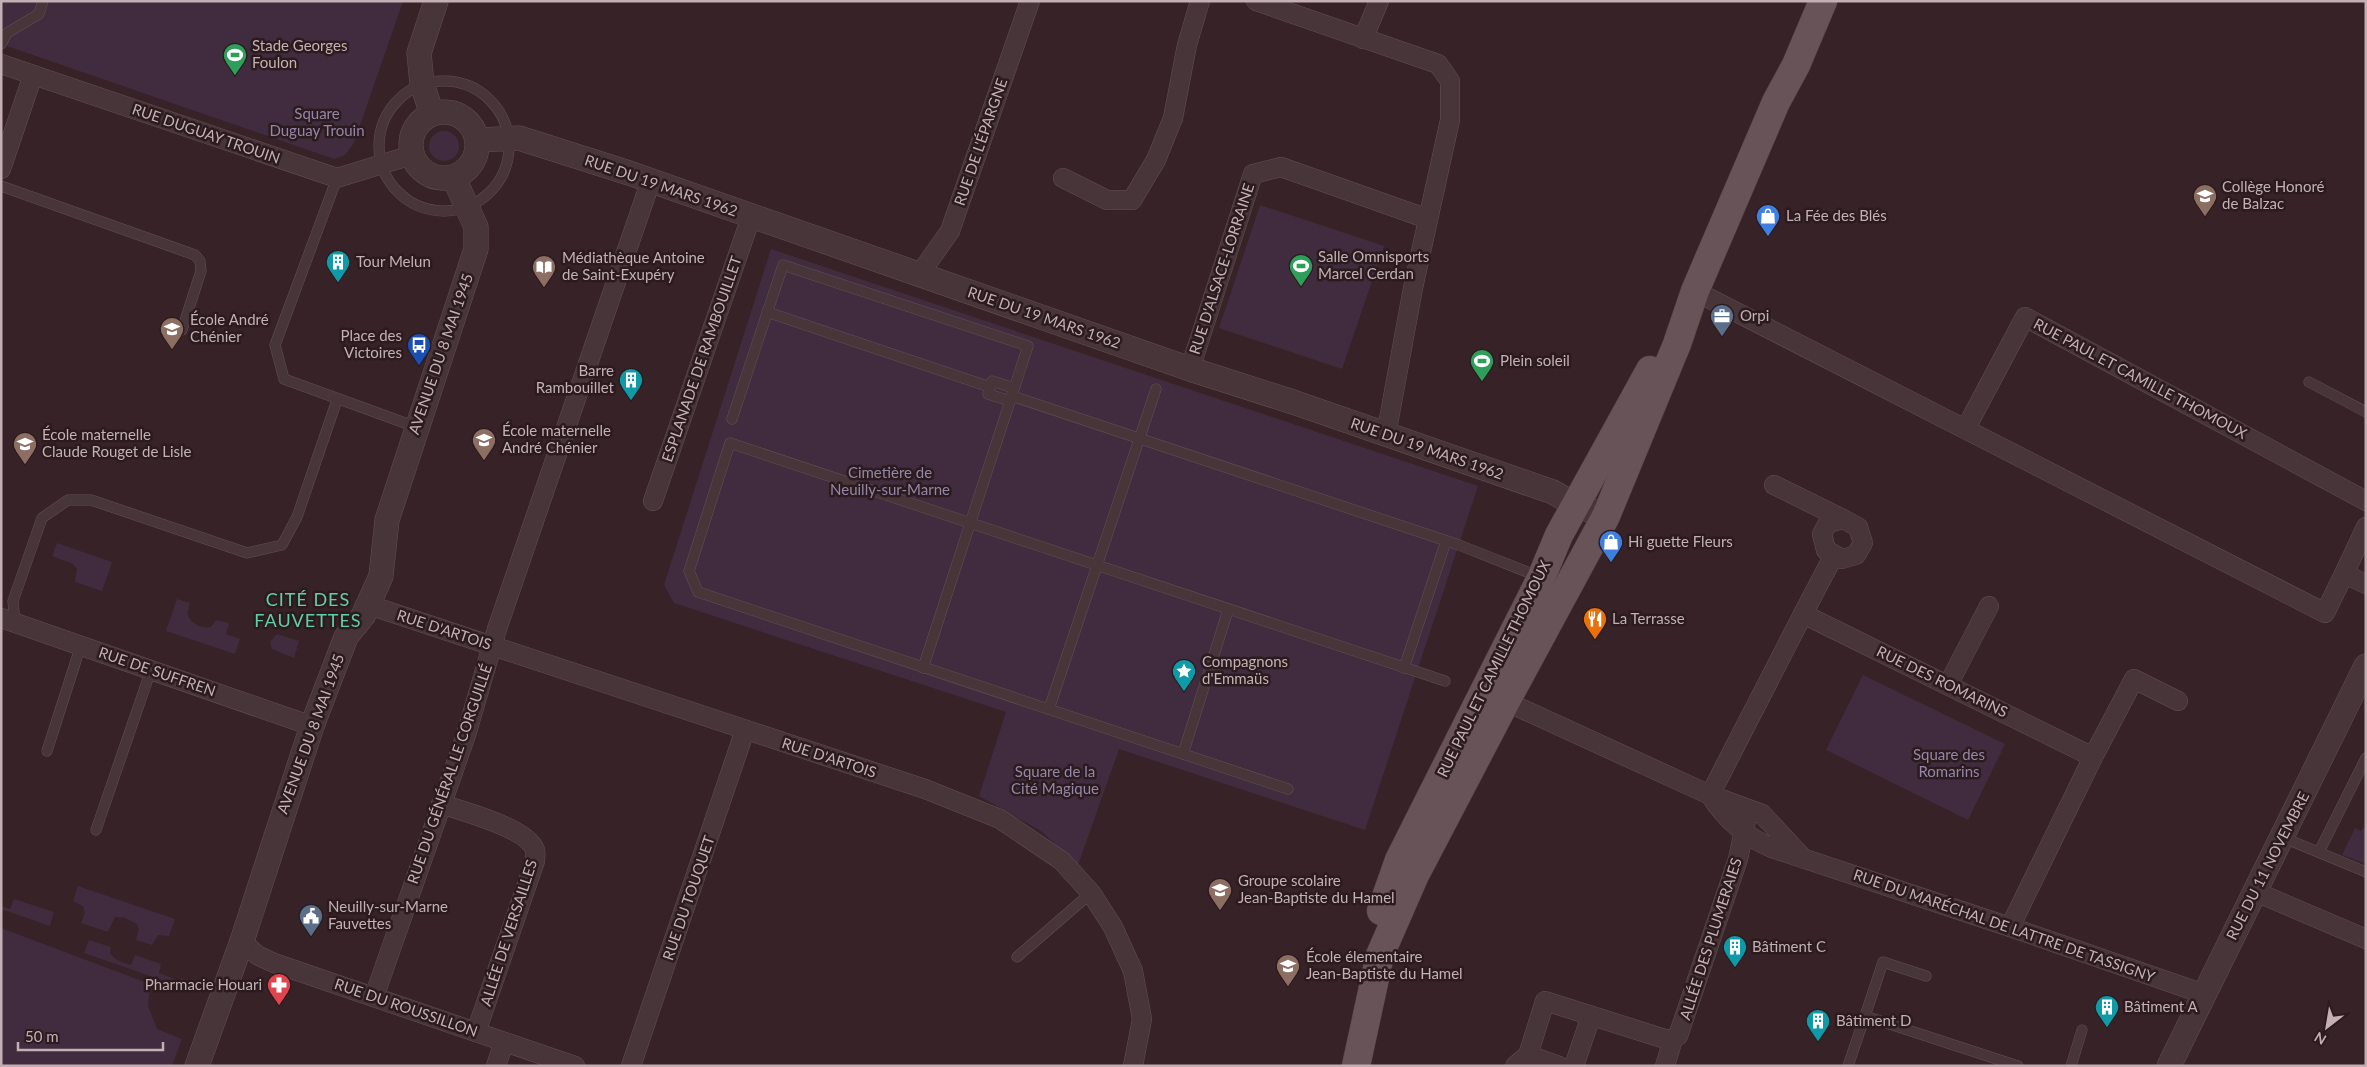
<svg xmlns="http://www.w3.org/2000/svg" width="2367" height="1067" viewBox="0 0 2367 1067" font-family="Lato,sans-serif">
<rect width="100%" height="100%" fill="#372227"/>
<g fill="#402c3e">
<path d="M1,1H403L354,143L345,155L334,159L1,44Z"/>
<path d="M446,100C464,102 479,111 486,128L478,126Z"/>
<path d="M420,106C419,121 410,136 399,146C399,128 407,116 420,106Z"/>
<circle cx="444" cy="146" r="15"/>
<path d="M405,171L419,173L446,191L428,189Z"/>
<path d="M1260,205L1384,246L1342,369L1219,328Z"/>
<path d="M771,249L1478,486L1365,830L1119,749L1078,865L1041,831L979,796L1006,712L674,603L664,585Z"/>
<path d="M57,543L112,562L102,591L75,582L77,568L71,563L52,556Z"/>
<path d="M177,599L190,603L187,614C191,623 200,629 211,627L216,620L229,623L226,634L240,639L235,654L166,631Z"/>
<path d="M277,634L299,641L294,658L272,649L270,642Z"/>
<path d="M1863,675L2005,744L1968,820L1826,750Z"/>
<path d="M2355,828L2361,831L2363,828L2366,829V864L2342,855Z"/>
<path d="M78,886L175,919L169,936L158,935L152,945L136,940L139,929L137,924L125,918L115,917L108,932L81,923L85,913L83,906L73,901Z"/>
<path d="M14,899L54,912L50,926L1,909V906L10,909Z"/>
<path d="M1,928L150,984L148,1006L157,1029L182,1039L172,1066H1Z"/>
<path d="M89,940L111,947L110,953C114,960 123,963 131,965L135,955L161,964L159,973L180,981L181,978L185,979L182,987L84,953Z"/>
</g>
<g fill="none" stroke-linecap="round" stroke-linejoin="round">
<g stroke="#625054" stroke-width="11">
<g id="service">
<path d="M1,44L7,33L39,14L43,1"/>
<circle cx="444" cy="146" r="65"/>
<path d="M337,178L275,345L284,379L416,427"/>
<path d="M1,186L195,255L200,261L201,271L182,330"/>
<path d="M767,312L990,387"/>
<path d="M2309,382L2366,412"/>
<path d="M1012,396L1459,545L1540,577"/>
<path d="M1010,401L988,394L992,381L1014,388"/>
<path d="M732,419L783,265L1028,346L923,668"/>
<path d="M15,623L13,601L42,518L68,500H91L247,553L282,545L297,517L337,400"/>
<path d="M1404,668L1446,541"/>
<path d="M1049,709L1156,389"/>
<path d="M47,751L81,645"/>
<path d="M1183,754L1228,610"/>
<path d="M1288,789L698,592L689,571L730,443L1445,681"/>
<path d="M96,830L151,670"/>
<path d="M2282,837L2366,872"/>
<path d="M2319,852L2366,758"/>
<path d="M1017,957L1091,893"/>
<path d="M1865,1016L1883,962L1926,976"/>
<path d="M1848,1066L1865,1016L2018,1066"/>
<path d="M2071,1066L2082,1030"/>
</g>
</g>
<g stroke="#625054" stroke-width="20">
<g id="minor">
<path d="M1256,1L1438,64L1450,81V120L1413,288L1386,435"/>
<path d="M1363,39L1379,1"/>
<path d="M1,64L337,178L412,155"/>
<path d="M1,169L33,75"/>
<path d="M1063,178L1107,200H1132L1156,160L1173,118L1187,45L1200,1"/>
<path d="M919,275L950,231L1030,1"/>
<path d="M1695,291L2325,613L2344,574L2366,584"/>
<path d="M1190,369L1253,174L1281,167L1428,219"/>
<path d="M1966,428L2025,317L2366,501"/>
<path d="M1774,485L1843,519"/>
<path d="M653,501L751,217"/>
<path d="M1843,519L1858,527L1863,543L1856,555L1842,559L1826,550L1822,534L1828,523Z"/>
<path d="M2344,574L2366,527"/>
<path d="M370,603L375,607L925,789L1000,819L1062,861L1091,893L1113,927L1133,971L1142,1019L1133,1066"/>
<path d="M1803,614L1834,555"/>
<path d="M1,618L312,726"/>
<path d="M1948,685L1989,606"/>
<path d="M1505,701L1710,795L1803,614L2093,757L2010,927"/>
<path d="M2093,757L2134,679L2178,701"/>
<path d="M441,804C462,811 528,828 535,850C536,853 535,858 535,861L476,1032"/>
<path d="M1804,859L1762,814L1710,795C1725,819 1746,837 1772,848L2010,927L2204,994"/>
<path d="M2256,892L2366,939"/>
<path d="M242,941L257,955L274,963L575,1066"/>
<path d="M374,997L466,735L497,629L651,180"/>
<path d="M1528,1055L1559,1066"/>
<path d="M496,1066L504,1042"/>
<path d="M631,1066L745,730"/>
<path d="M1515,1066L1528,1055L1545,1001L1665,1039H1673L1678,1036L1738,859L1746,821"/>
<path d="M1574,1066L1591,1016"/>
<path d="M1665,1066L1673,1039"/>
</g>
</g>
<g stroke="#625054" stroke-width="25">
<g id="tertiary">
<circle cx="444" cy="145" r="33"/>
<path d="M432,114L422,84L419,53L436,1"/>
<path d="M478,140L519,138L629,173L1190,369L1293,402L1553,492L1575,505L1606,516"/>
<path d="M197,1066L242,941L312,726L346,637L363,616L381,576L387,520L476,249V227L454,178"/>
<path d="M2169,1066L2366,666"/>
</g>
</g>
<g stroke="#513f42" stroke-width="29">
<g id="primary">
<path d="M1381,911L1399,860L1541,578L1559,535L1650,370"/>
<path d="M1356,1066L1380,955L1415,875L1505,703L1606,516L1677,344L1695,291L1776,102L1796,65L1823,1"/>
</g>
</g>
<use href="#service" stroke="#483539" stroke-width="10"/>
<use href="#minor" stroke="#483539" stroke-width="19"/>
<use href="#tertiary" stroke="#483539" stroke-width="24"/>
<use href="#primary" stroke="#685358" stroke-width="28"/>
</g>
<defs>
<g id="stadium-pin" transform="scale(1.25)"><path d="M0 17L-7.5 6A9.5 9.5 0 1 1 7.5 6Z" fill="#2e9e5b" stroke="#2c1b1e"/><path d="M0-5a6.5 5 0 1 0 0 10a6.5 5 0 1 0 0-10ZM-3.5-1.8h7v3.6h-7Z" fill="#fff"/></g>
<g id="school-pin" transform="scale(1.25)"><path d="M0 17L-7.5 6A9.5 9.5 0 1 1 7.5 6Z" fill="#8d6e63" stroke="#2c1b1e"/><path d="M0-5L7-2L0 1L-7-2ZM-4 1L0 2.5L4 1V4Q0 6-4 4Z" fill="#fff"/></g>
<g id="shop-pin" transform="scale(1.25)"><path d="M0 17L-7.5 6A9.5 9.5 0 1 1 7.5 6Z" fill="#3f7fe0" stroke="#2c1b1e"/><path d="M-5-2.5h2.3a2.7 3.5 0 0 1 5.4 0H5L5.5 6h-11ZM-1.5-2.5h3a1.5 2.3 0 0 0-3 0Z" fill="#fff"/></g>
<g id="building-pin" transform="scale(1.25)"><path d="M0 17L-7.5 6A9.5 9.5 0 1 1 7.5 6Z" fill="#0f9aa8" stroke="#2c1b1e"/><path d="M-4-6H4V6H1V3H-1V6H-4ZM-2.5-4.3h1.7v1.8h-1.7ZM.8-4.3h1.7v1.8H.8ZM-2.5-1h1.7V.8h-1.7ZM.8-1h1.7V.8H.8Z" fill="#fff"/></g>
<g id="library-pin" transform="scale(1.25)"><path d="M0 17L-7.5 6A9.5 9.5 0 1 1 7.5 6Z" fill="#8d6e63" stroke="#2c1b1e"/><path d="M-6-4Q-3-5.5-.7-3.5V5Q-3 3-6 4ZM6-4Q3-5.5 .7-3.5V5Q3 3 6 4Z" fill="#fff"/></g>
<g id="office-pin" transform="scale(1.25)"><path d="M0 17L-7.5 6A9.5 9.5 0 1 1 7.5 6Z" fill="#5c6f8a" stroke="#2c1b1e"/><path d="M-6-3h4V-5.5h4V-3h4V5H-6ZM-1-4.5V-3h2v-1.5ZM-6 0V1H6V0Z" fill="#fff"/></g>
<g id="bus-pin" transform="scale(1.25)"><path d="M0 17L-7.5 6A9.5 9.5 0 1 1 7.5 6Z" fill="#1a4fb4" stroke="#2c1b1e"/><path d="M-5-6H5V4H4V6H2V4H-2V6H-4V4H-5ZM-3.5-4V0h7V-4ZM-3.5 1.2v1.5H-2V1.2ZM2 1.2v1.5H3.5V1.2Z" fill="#fff"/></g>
<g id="restaurant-pin" transform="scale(1.25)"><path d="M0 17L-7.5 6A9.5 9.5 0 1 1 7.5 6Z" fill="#e8710a" stroke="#2c1b1e"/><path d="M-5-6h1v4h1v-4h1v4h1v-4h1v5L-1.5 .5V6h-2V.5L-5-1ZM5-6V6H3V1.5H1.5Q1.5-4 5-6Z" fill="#fff"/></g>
<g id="sight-pin" transform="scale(1.25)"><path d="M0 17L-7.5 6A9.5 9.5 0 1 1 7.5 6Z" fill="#0f9aa8" stroke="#2c1b1e"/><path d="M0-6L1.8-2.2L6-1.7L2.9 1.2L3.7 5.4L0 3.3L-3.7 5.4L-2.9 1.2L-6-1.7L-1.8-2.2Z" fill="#fff"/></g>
<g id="civic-pin" transform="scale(1.25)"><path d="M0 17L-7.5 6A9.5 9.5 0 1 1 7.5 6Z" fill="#5c6f8a" stroke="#2c1b1e"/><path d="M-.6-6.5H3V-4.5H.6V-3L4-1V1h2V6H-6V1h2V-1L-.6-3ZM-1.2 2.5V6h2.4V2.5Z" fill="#fff"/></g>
<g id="pharmacy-pin" transform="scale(1.25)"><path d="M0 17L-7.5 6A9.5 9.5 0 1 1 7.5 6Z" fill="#e0444e" stroke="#2c1b1e"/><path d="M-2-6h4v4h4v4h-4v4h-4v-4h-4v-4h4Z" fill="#fff"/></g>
</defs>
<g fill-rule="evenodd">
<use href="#stadium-pin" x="235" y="55"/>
<use href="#school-pin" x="2205" y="196"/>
<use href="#shop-pin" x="1768" y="216"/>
<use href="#building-pin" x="338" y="262"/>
<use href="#stadium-pin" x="1301" y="266"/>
<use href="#library-pin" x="544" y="267"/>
<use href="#office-pin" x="1722" y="316"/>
<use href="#school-pin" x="172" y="329"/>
<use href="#bus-pin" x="419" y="345"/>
<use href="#stadium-pin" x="1482" y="361"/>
<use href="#building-pin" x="631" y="380"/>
<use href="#school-pin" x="484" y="440"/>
<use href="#school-pin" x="25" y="444"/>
<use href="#shop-pin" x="1611" y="542"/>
<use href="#restaurant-pin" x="1595" y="619"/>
<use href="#sight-pin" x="1184" y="671"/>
<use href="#school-pin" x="1220" y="890"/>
<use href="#civic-pin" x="311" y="916"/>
<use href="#building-pin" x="1735" y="947"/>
<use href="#school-pin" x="1288" y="966"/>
<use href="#pharmacy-pin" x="279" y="985"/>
<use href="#building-pin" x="2107" y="1007"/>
<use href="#building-pin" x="1818" y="1021"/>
</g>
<g text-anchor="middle" stroke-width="5" stroke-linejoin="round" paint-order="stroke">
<g font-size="15" fill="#c4b0b4" stroke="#2c1b1e" text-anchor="start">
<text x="252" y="51">Stade Georges<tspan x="252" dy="17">Foulon</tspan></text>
<text x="2222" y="192">Collège Honoré<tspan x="2222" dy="17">de Balzac</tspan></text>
<text x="1786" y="221">La Fée des Blés</text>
<text x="1318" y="262">Salle Omnisports<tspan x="1318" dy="17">Marcel Cerdan</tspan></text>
<text x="562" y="263">Médiathèque Antoine<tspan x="562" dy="17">de Saint-Exupéry</tspan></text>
<text x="356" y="267">Tour Melun</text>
<text x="1740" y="321">Orpi</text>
<text x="190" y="325">École André<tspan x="190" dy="17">Chénier</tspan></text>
<text x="402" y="341" text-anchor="end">Place des<tspan x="402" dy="17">Victoires</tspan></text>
<text x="1500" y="366">Plein soleil</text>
<text x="614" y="376" text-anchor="end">Barre<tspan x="614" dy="17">Rambouillet</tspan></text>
<text x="502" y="436">École maternelle<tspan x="502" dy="17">André Chénier</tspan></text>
<text x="42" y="440">École maternelle<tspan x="42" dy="17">Claude Rouget de Lisle</tspan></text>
<text x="1628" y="547">Hi guette Fleurs</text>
<text x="1612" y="624">La Terrasse</text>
<text x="1202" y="667">Compagnons<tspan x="1202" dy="17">d'Emmaüs</tspan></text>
<text x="1238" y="886">Groupe scolaire<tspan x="1238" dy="17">Jean-Baptiste du Hamel</tspan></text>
<text x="328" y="912">Neuilly-sur-Marne<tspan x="328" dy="17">Fauvettes</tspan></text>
<text x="1752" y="952">Bâtiment C</text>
<text x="1306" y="962">École élementaire<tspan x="1306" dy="17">Jean-Baptiste du Hamel</tspan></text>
<text x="262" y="990" text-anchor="end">Pharmacie Houari</text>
<text x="2124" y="1012">Bâtiment A</text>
<text x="1836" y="1026">Bâtiment D</text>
</g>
<g font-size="15" fill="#9586a9" stroke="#2c1b1e">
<text x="317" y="119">Square<tspan x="317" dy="17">Duguay Trouin</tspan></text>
<text x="890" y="478">Cimetière de<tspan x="890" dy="17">Neuilly-sur-Marne</tspan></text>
<text x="1949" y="760">Square des<tspan x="1949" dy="17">Romarins</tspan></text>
<text x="1055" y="777">Square de la<tspan x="1055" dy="17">Cité Magique</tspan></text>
</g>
<g font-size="15" fill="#c4b0b4" stroke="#2c1b1e">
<text transform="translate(206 134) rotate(19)" y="5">RUE DUGUAY TROUIN</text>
<text transform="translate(981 142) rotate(-71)" y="5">RUE DE L'ÉPARGNE</text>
<text transform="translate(661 186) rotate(19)" y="5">RUE DU 19 MARS 1962</text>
<text transform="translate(1222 269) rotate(-72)" y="5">RUE D'ALSACE-LORRAINE</text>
<text transform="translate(1044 318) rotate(19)" y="5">RUE DU 19 MARS 1962</text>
<text transform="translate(441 354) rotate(-71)" y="5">AVENUE DU 8 MAI 1945</text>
<text transform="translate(702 359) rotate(-71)" y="5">ESPLANADE DE RAMBOUILLET</text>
<text transform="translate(2140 379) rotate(28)" y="5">RUE PAUL ET CAMILLE THOMOUX</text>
<text transform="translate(1427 449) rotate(19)" y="5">RUE DU 19 MARS 1962</text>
<text transform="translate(444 630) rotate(18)" y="5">RUE D'ARTOIS</text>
<text transform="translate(1494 669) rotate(-64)" y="5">RUE PAUL ET CAMILLE THOMOUX</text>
<text transform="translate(157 672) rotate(19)" y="5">RUE DE SUFFREN</text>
<text transform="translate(1942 682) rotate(26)" y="5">RUE DES ROMARINS</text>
<text transform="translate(311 734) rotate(-70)" y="5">AVENUE DU 8 MAI 1945</text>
<text transform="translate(829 758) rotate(18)" y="5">RUE D'ARTOIS</text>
<text transform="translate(450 774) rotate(-71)" y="5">RUE DU GÉNÉRAL LE CORGUILLÉ</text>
<text transform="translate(2268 866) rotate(-63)" y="5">RUE DU 11 NOVEMBRE</text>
<text transform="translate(689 898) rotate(-71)" y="5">RUE DU TOUQUET</text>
<text transform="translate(2004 926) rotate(19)" y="5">RUE DU MARÉCHAL DE LATTRE DE TASSIGNY</text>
<text transform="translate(509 933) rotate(-72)" y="5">ALLÉE DE VERSAILLES</text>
<text transform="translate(1711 939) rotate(-72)" y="5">ALLÉE DES PLUMERAIES</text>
<text transform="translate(406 1008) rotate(19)" y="5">RUE DU ROUSSILLON</text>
</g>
<g font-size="18" letter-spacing="1" fill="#62cda6" stroke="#2c1b1e">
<text x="308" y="606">CITÉ DES<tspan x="308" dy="21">FAUVETTES</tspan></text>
</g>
</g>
<rect width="2367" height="1067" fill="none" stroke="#c4b0b4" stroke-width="5"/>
<g transform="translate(2327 1027) rotate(211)" stroke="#2c1b1e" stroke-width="4" paint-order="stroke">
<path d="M0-4L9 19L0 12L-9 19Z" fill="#c4b0b4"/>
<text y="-8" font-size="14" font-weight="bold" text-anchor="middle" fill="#c4b0b4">N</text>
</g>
<path d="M18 1042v8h145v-8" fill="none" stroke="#c4b0b4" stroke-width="2.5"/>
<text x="25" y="1042" font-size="15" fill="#c4b0b4" stroke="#2c1b1e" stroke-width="4" paint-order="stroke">50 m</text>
</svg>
